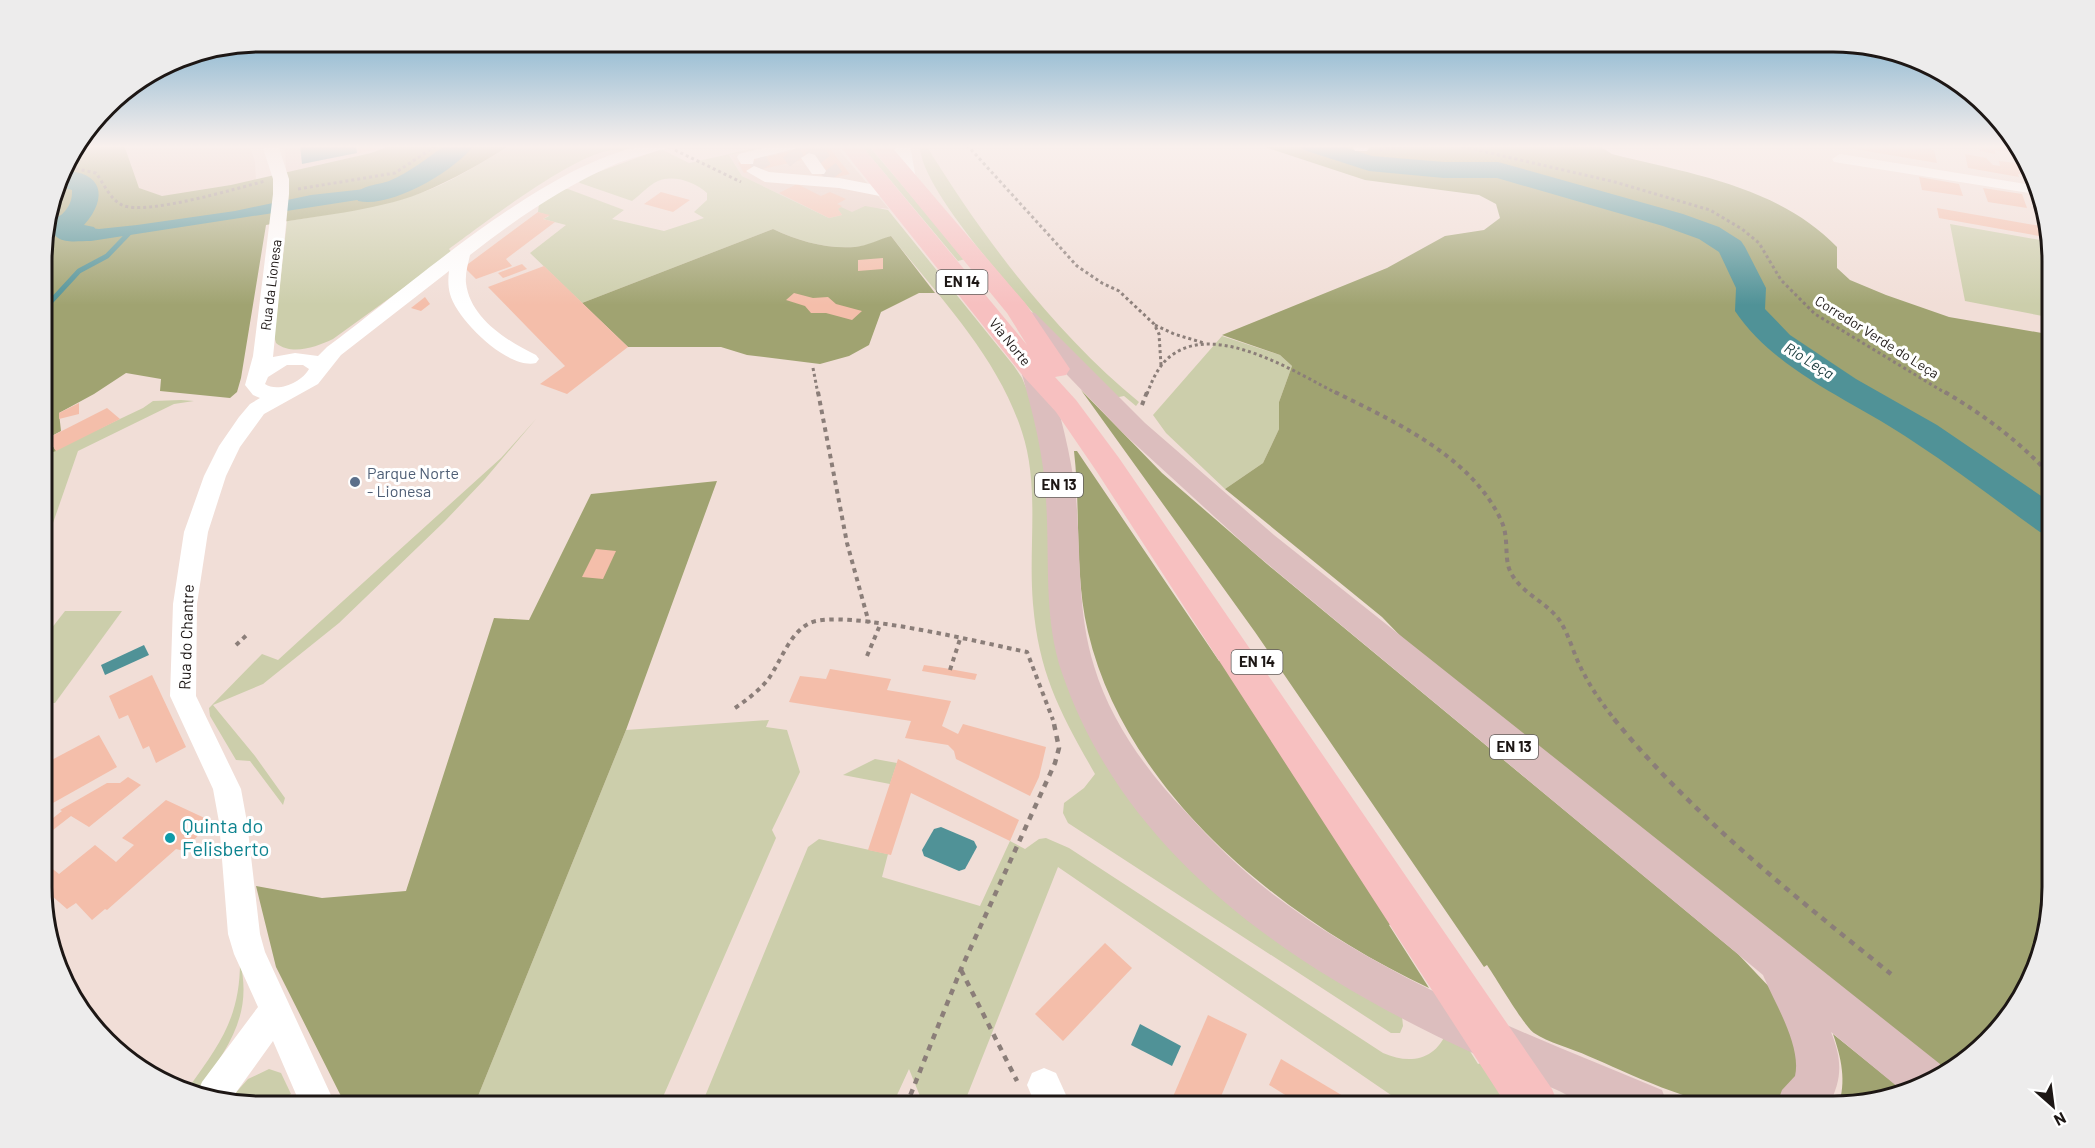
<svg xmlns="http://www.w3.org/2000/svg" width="2095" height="1148" viewBox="0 0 2095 1148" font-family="Barlow,sans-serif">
<rect width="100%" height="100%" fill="#f1ded7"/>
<g fill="#e8cec4">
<path d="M108,145H250L255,162L256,181L146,202L141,190Z"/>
<path d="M768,145H835L889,209L883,208L829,218L742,176L729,154Z"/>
</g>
<path fill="#e8cec8" d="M282,145H426L287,187L285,149Z"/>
<g fill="#ccceab">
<path d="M511,145L632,146L621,151C590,140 477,229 449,249L452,253L333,339C316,347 292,356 276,343L274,336L287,221C331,214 376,208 418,194C451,183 481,163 511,145Z"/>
<path d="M770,145L768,146L729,155L742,176L829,218L842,215L838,209L841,207L852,212L865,206L888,210L1014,366L1022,378L1038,416L1103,747L1402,1016L1403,1026L1400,1033H1391L1068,823L1063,813L1064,803L1084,788L1095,774C1061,714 1039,675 1033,604C1028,547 1040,487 1022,432C998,357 939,297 891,236C880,240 867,246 855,247C825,249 799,241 773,229L582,303L530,253L566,225L543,219L549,216L538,212L539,204L563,189H568L624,210L612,219L664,231L704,218L694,212L707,200V193C694,181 670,173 654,183C646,188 639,196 632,201L580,183L579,182L582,178L661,149L689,163Z"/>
<path d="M861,145H868L965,259L958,261Z"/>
<path d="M920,145H926C982,237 1055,333 1139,402L1136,406L1124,396L1114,398C1074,359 917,195 920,145Z"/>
<path d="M1950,224L2051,242L2053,318L1965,301Z"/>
<path d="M1222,336L1280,355L1292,366L1279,402V429L1263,463L1225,489L1166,433L1153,415Z"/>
<path d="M181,400L194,401L174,404L78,451L53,523L44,539V455L143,408L153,401Z"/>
<path d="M536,419L485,479L445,521L339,623L263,684L213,705L255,756L285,798L283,805L250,761L236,760L210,716L209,708L212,705L262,654L278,660L301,639L501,458Z"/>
<path d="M65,611H122L55,703H44V638Z"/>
<path d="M769,720L766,727L787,730L800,772L772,830L776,838L659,1106H474L626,730Z"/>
<path d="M875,759L897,763L890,784L843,775Z"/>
<path d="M1046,838L1069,848L1383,1053C1410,1065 1436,1060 1447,1031L1461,1037L1478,1064L1484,1062L1513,1106H1407L1058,867L963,1106H924L909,1069L892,1106H701L808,847L819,839L888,854L882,877L980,906L1010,841L1025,849L1039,839Z"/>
<path d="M240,962C253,1014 228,1049 198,1089L189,1087C220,1044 240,1017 240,962Z"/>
<path d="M269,1069L281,1073L291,1094L269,1106L231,1098L248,1079Z"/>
</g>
<g fill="#a0a371">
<path d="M80,145H124L139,188L162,196L231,185L371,153L392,145H511C482,163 453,180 421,193C372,212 317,215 266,225L241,378L237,392L230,398L160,391L161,379L126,373L94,394L59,413L61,431L48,438L56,451L44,455V233L65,164Z"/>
<path d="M1259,145H1598L1612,154C1691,174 1778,186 1837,247V268L1850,280L1886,295L1949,317L2053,335V901L2024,996L1955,1069L1941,1074L1414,650L1382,617L1225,489L1263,463L1279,429V402L1292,366L1280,355L1222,335L1387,268L1445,236L1484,230L1500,218L1496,204L1479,195L1365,180Z"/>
<path d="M773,229C799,241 825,249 855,247C867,246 880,239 891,236L935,293H919L881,312L869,345L849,356L820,364L747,355L721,347H628L582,303Z"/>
<path d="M1081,390L1162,473L1267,564L1738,954L1774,992L1805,1056L1787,1096C1735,1129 1639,1077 1588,1056C1573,1049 1547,1042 1534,1033C1524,1026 1496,978 1487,965L1484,967L1255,632Z"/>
<path d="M1074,451H1077L1219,661L1223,660L1393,923L1389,925L1429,988C1285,921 1126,794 1088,632C1074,573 1081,511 1074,451Z"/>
<path d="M717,481L626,730L474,1106H346L276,967L256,886L322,898L406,891L494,618L529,620L591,494Z"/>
<path d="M1833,1034L1900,1088L1848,1106H1838C1847,1082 1841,1057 1833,1034Z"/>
</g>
<g fill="#509297">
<path d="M300,145H356L357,153L302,164Z"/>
<path d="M412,174L421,181L396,194L91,241C70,241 55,246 48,222L76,207L94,204L91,213L81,227L99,229L137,225L235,211L311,195L392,186Z"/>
<path d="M144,645L149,655L105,675L101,665Z"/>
<path d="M941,827L974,841L977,847L965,869L959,871L924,856L922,850L934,829Z"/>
<path d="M1140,1024L1181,1046L1172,1066L1131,1045Z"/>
</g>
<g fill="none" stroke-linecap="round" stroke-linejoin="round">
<path stroke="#509297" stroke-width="5" d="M44,309L79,271L107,256L132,230"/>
<g fill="#509297" fill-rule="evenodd">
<path d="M445,145H474C455,171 390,209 358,201L355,195C361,185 378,185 389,181C410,172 428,158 445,145Z"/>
<path d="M1300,145H1338L1372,156L1444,162H1498L1683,214L1719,227L1741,241L1745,247L1766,288L1765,309L1790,335L1856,379L1937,425L2053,504V536L2040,532C1998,502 1957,470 1914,442C1854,401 1777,373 1735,311L1736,288L1719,252L1699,239L1663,226L1497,178H1444L1369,171L1304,150Z"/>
<path d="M63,171C102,171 109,197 84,225L94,227L98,233L94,239L84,241L60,239L50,228C60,214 73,209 72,190L58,186Z"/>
</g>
</g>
<g fill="#f4beaa">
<path d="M357,145H372L373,150L359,153Z"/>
<path d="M821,145H827L850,174L832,178L816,157L744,173L738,163Z"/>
<path d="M1843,145H1905L1934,150L1937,163L1843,147Z"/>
<path d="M1980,145H2018L2022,155L1995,150V154L1980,151Z"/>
<path d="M1965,154L1986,158L1993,165L2000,166L1999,161L2025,164L2029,176L2018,174L2019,177L1968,168Z"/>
<path d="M1919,177L1959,184L1963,196L1922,190Z"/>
<path d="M797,184L821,196L830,192L846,199L837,204L842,206L838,209L842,215L829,218L779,193Z"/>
<path d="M1983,188L2022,194L2027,208L1988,202Z"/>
<path d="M661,192L690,200L673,212L644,204Z"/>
<path d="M1937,208L2046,227L2050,238L1939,218Z"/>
<path d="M538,212L550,215L543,219L555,222L506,259L512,266L476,279L464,267Z"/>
<path d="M883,258V269L858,271V260Z"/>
<path d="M522,264L527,269L503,278L498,273Z"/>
<path d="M544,266L628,347L567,394L540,384L565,366L488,287Z"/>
<path d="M794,293L813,298L828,297L836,304L862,311L852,320L826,313H811L805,306L786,300Z"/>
<path d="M425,297L430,304L421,311L411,308Z"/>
<path d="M79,403V414L59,419V413Z"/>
<path d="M107,408L120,419L56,451L48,438Z"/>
<path d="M596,549L616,551L603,579L582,577Z"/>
<path d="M924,665L944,668L977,674L975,680L922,671Z"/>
<path d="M830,669L891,679L887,690L951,701L942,726L958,734L963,724L1046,747L1039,777L1030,796L956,759L954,751L948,745L905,738L911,721L789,702L800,676L826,679Z"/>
<path d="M152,675L186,747L156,763L149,746L143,749L128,715L119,719L109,696Z"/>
<path d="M99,735L117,767L44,808V764Z"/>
<path d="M898,759L1019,820L1010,841L911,793L891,855L868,850Z"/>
<path d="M128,777L141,785L89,827L71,816L44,837V825L62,811L60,810L107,783H120Z"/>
<path d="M166,800L211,821L184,851L176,849L107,910L105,909L92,920L76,903L67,909L44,889V862L59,874L95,845L116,862L134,845L122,838Z"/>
<path d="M1105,943L1132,968L1063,1041L1035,1014Z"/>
<path d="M1208,1015L1247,1034L1217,1106H1169Z"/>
<path d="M1281,1059L1360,1106H1303L1269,1085Z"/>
</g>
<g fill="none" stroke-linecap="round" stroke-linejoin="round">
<g stroke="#d1c0ba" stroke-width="18" stroke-dasharray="18 9" stroke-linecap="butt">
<path d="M812,147L835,177"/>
<path d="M790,152L797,161"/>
<path d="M757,159L763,169"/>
</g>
<g stroke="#8b7e79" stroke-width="3" stroke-dasharray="3 3" stroke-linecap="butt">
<path d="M967,145L1077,266L1102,283L1119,291L1154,324L1159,334L1161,365"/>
<path d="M1456,145L1615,182L1710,210L1742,229L1759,243L1781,280L1815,314L1947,394"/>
<path d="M675,150L741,182"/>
<path d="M1380,150L1411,145"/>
<path d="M64,166L96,173C104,184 110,199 122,205C145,216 238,188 265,181"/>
<path d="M298,189L395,173L437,145"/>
<path d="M1155,325L1174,334L1204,343"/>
<path d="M813,368L818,394"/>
<path d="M1147,394C1153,378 1160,362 1175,353C1220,324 1297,373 1338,394"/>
</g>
<g stroke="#8b7e79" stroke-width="4" stroke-dasharray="4.5 4.5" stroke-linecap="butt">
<path d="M818,392L847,543L869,623"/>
<path d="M1335,392C1395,422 1471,456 1501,520C1510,539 1503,558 1511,573C1522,594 1547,602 1560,621C1569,635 1573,652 1580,666C1589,685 1602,704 1615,720"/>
<path d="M1945,392C1987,417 2020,442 2053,478"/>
<path d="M1142,405L1147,392"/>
<path d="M236,645L249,633"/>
<path d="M867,656L880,625"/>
<path d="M950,670L960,639"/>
<path d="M735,708C748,699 760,690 769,678C781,661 790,632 810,623C842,608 987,644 1027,652L1053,720"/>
</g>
<g stroke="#8b7e79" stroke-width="4.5" stroke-dasharray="6 6" stroke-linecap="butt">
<path d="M1614,719C1694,817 1792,894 1891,974"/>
<path d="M961,970L1017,1081"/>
<path d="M906,1106L961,969L1055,763L1059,748L1053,719"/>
</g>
<g fill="#fff" fill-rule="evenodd">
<path d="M262,145H278L289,179V194L273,357L295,353L318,356L327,347C406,290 572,137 669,145L667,148C651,153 634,157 618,163C564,186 516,219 470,255C468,264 465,274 466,283C470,318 507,341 536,355L539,359L536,363C508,370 457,320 450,294C448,287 448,279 449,271L341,355L318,384L264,414L240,447L226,476L208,532L197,604L196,696L241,789L247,822L260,934L265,952L336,1106H301L273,1041L232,1098L199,1089L202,1082L258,1007L234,954L228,934L219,822L213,789L170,696L173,604L184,532L204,476L219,446L239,417L250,404L260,398L253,395L245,385L253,356L273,194V179ZM287,365H303L309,369C302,382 278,393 265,384L268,377Z"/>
<path d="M775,145H800L798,148L754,159L753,164H741L737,157L739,154Z"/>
<path d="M894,145H910L916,179L914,182H902L900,179Z"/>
<path d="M1355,145H1371L1367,151H1355L1353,148Z"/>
<path d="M809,153L815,155L826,171L824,174H812L801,158Z"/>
<path d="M1840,154L2032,185L2035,194L1834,162L1832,159Z"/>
<path d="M754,166L769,172L839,178L896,189L898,193L890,198L839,188L765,182L746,171Z"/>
<path d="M1044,1068L1056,1073L1071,1106H1036L1027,1085L1032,1073Z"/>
</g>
<g fill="#dcbebe" fill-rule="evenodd">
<path d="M1026,311L1035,313L1145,423L1274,535L1940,1064L1943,1073L1899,1088L1831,1032C1842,1059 1843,1079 1828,1106H1776L1782,1090L1795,1076C1802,1046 1774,1002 1763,975L1252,551L1125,435L1017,323L1014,318L1017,313Z"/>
<path d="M1034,363L1043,365L1047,371C1060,412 1071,454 1076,497C1081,554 1077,611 1094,666C1110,720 1146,770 1184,810C1212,841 1241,870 1274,895C1390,983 1530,1035 1662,1090L1668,1106C1648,1106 1610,1109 1592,1106C1580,1103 1568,1095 1557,1090C1530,1079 1503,1067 1477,1055C1304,976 1127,863 1062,673C1043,617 1050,558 1046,500C1044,456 1033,413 1021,371L1025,365Z"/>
</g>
<path fill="#f7c0c0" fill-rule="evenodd" d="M839,145H861L1027,345L1007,313L869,145H890L1026,304L1070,369L1066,375L1055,377L1076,400L1119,458L1552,1089L1559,1106H1507L1097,472L1056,412L1024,377Z"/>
</g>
<linearGradient id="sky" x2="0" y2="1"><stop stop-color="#6ba6c8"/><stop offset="0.48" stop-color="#f9f0ed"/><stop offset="1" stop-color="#f9f0ed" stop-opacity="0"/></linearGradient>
<rect width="2095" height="305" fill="url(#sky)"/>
<circle fill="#5c6f8a" stroke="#fff" stroke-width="2" cx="355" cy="482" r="6"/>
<circle fill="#0f9aa8" stroke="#fff" stroke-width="2" cx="170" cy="838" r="6"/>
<g text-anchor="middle" stroke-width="6" stroke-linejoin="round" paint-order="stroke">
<g font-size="14" fill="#1d1715" stroke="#fff">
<text transform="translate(271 285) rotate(-83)" y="5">Rua da Lionesa</text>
<text transform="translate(1877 337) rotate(32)" y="5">Corredor Verde do Leça</text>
<text transform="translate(1010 342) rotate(51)" y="5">Via Norte</text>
</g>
<g fill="#fff" stroke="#615d5b" stroke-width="1.5">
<rect x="936.5" y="270" width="51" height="24" rx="4.5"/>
<rect x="1035" y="473" width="48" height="24" rx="4.5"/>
<rect x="1231.5" y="650" width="51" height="24" rx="4.5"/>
<rect x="1490" y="735" width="48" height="24" rx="4.5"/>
</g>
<g font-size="15" font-weight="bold" fill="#1d1715">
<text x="962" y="287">EN 14</text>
<text x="1059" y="490">EN 13</text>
<text x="1257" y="667">EN 14</text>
<text x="1514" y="752">EN 13</text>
</g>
<g font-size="15" font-style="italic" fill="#193a3c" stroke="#fff">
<text transform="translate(1809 361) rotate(32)" y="5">Rio Leça</text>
</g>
<g font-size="16" fill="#4e5e75" stroke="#fff" text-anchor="start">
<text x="367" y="479">Parque Norte<tspan x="367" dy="18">- Lionesa</tspan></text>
</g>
<g font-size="16" fill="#1d1715" stroke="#fff">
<text transform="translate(186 637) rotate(-88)" y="6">Rua do Chantre</text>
</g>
<g font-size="20" fill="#0d838f" stroke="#fff" text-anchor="start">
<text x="182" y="833">Quinta do<tspan x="182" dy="23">Felisberto</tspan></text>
</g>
</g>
<path d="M0 0H2095V1148H0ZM261 52H1833A209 209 0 0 1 2042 261V887A209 209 0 0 1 1833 1096H261A209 209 0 0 1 52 887V261A209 209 0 0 1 261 52Z" fill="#edecec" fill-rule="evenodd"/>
<path fill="none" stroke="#1d1715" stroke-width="3" d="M261 52H1833A209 209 0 0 1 2042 261V887A209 209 0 0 1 1833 1096H261A209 209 0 0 1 52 887V261A209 209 0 0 1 261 52Z"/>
<g transform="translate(2053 1106) rotate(152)" stroke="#ffffff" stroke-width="4.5" paint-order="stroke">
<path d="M0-4.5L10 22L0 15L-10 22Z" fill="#1d1715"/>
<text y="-9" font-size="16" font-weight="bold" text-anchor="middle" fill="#1d1715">N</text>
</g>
</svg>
